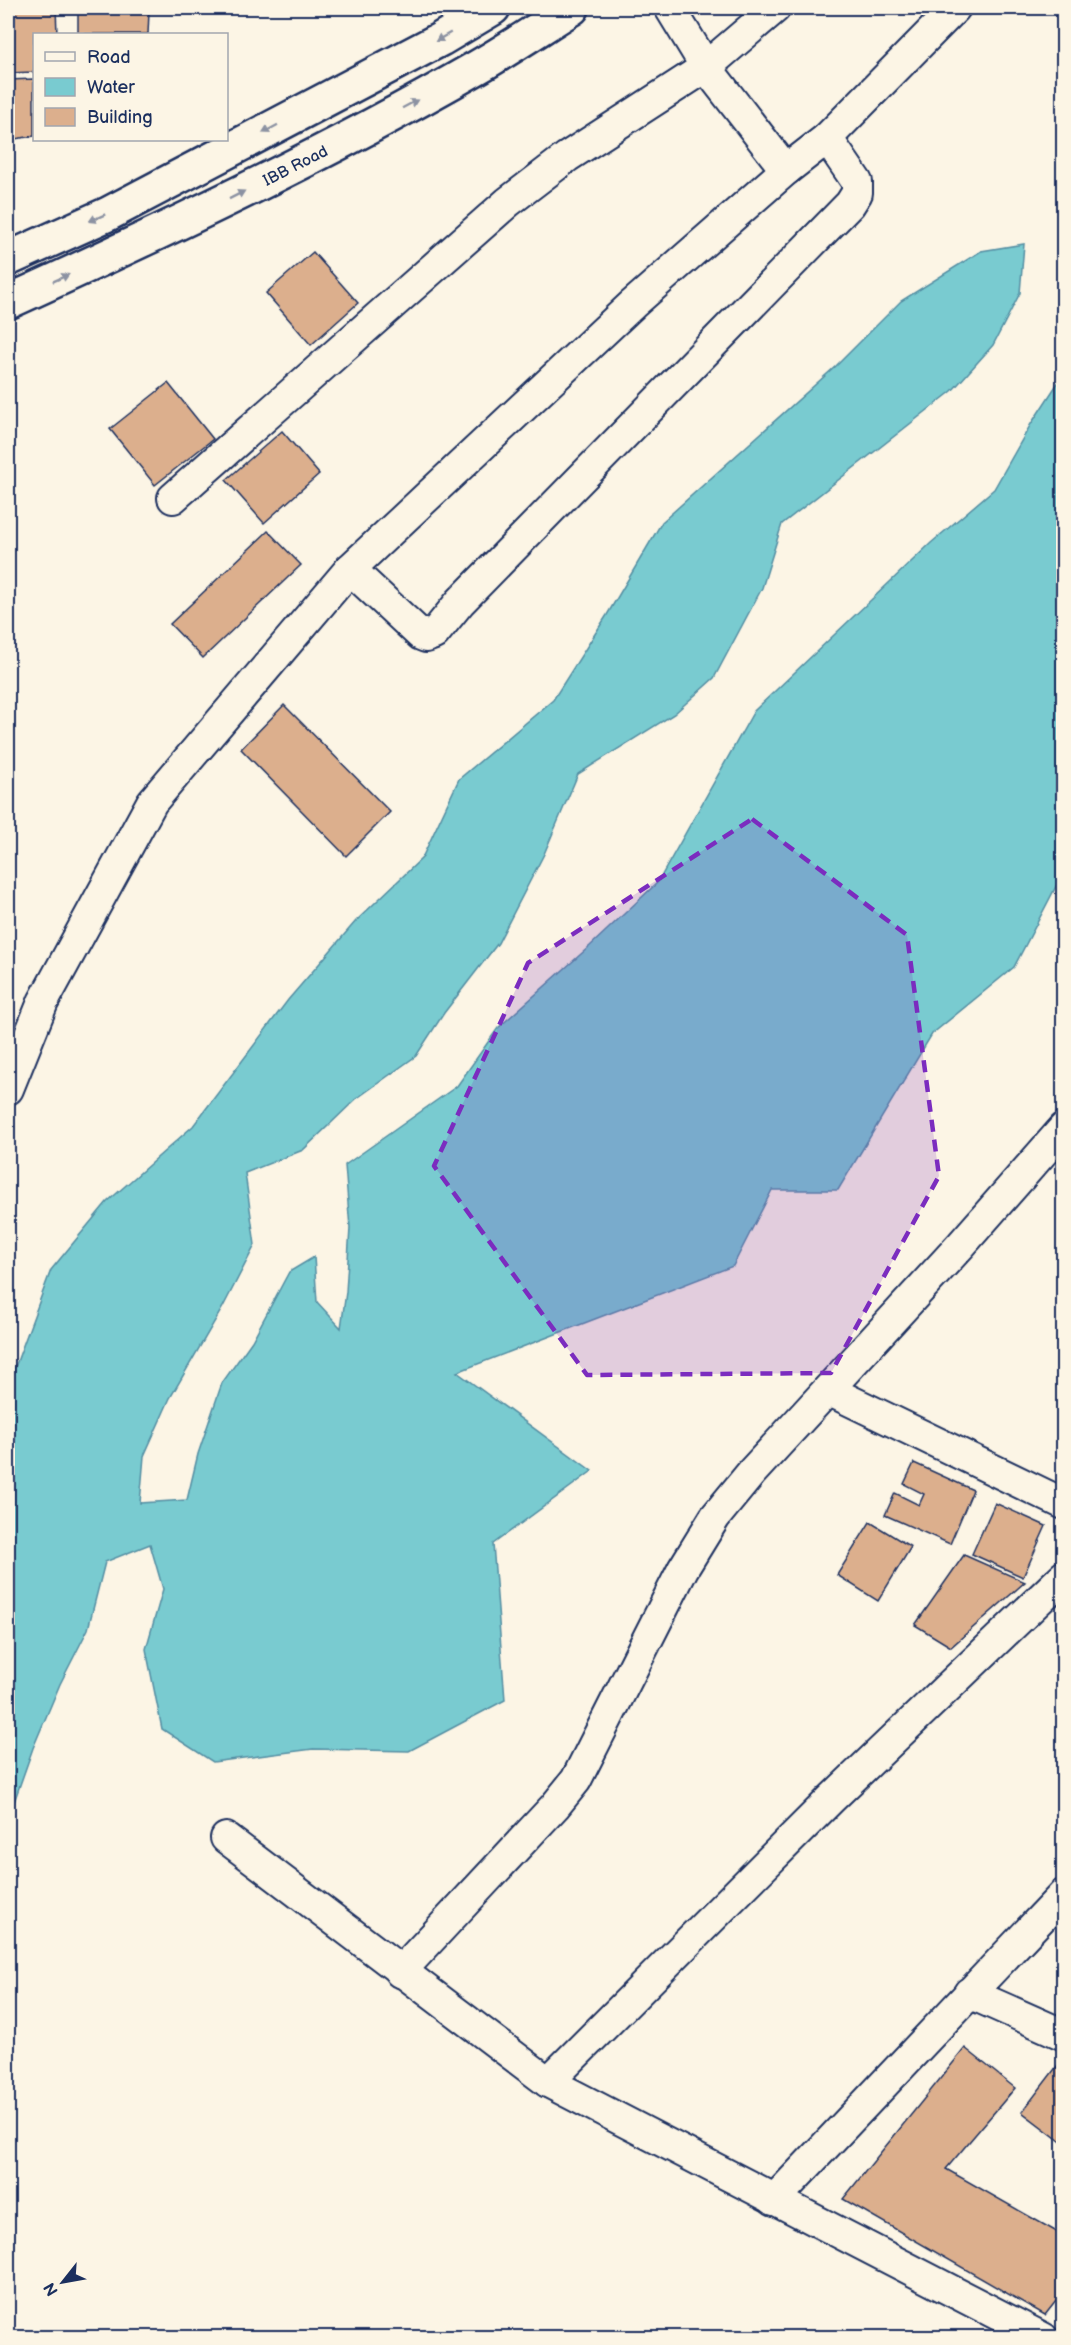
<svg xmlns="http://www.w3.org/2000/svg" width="1071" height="2345" viewBox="0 0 1071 2345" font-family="'Balsamiq Sans',sans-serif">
<rect width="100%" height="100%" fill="#fcf5e5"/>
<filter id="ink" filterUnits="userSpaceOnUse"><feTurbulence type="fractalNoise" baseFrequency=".0167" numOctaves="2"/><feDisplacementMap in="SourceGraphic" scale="12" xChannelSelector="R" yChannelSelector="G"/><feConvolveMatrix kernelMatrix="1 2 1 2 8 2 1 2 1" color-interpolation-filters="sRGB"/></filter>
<g filter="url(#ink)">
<path fill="#79cbd0" stroke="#538da2" stroke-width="1.5" d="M1024,244L1020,293L993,345L952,391L782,524L762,588L714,678L674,714L578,774L544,854L498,943L444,1013L416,1056L356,1099L303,1150L245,1173L255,1245L223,1307L170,1398L144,1456L140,1503L187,1500L198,1454L222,1383L252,1341L289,1272L314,1257L317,1302L341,1328L346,1292L350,1228L345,1165L457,1086L498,1028L590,946L658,882L754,711L931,543L994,489L1031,424L1063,375V873L1014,967L932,1034L838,1190H772L733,1266L457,1372L592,1471L493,1544L505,1700L409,1751L313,1749L213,1762L162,1729L146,1649L163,1589L150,1544L105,1562L88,1629L60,1684L33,1748L8,1819V1386L51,1270L107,1202L193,1126L288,1000L356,921L422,858L459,779L553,700L607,615L662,522L836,366L901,301L981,251Z"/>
<g fill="#dcaf8d" stroke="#1b2f5e" stroke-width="1.5">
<path d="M8,8H56L57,34H34V72L8,73Z"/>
<path d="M78,10L149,12L148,34H78Z"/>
<path d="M34,79V136L8,140V80Z"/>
<path d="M313,252L358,303L311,345L266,293Z"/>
<path d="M168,383L213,439L155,485L110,429Z"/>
<path d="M282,431L319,474L264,523L226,480Z"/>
<path d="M268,531L301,565L203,658L170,624Z"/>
<path d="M284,705L390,812L346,856L241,749Z"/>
<path d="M914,1463L973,1490L950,1544L885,1515L895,1493L919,1505L924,1494L904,1484Z"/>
<path d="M995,1503L1046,1526L1023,1577L972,1554Z"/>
<path d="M870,1522L911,1547L878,1601L837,1575Z"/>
<path d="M964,1555L1025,1582L951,1647L915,1625Z"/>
<path d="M965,2048L1015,2088L946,2169L1064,2236V2291L1045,2315L843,2199Z"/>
<path d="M1064,2057V2144L1022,2112Z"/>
</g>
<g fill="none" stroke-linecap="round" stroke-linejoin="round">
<g stroke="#1b2f5e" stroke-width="34">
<g id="street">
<path d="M670,8L706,67L786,170"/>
<path d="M173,498L508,202L567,157L706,67L775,8"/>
<path d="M350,569L421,635L426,637L434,634L460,602L850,204L857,193V182L827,138"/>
<path d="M8,1089L43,1002L152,802L350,569L633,304L786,170L827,138L955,8"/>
<path d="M828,1390L1064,1504"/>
<path d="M226,1838L548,2082L1043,2338"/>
<path d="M400,1972L555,1806L576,1780L683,1569L715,1517L752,1472L961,1245L1064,1128"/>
<path d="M969,1993L1064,2035"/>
<path d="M548,2082L831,1799L1064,1576"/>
<path d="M774,2200L1064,1894"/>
</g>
</g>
<g stroke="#1b2f5e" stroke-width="38">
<g id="secondary">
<path d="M8,259L108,214L441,39L493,8"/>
<path d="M8,302C166,230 325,155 476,68C509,49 540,28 572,8"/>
</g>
</g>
<use href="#street" stroke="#fcf5e5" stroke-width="30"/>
<use href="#secondary" stroke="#fcf5e5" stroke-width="33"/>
</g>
<defs><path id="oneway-solid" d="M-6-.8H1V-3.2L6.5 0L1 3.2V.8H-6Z" transform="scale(1.5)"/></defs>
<g fill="#8c92a2">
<use href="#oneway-solid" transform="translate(443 37) rotate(150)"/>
<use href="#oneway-solid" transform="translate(410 104) rotate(-28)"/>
<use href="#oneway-solid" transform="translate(270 129) rotate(152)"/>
<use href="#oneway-solid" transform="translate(237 195) rotate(-27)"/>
<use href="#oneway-solid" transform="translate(97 218) rotate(156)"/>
<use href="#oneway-solid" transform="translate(61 278) rotate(-24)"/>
</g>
</g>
<path fill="#7b2cbf" fill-opacity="0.2" stroke="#7b2cbf" stroke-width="4.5" stroke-dasharray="12 8" stroke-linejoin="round" d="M752,819L907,935L939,1176L831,1373L587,1375L434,1166L528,963Z"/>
<g text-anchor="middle" stroke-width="4.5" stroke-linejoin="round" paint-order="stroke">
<g font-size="16" fill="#1b2f5e" stroke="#fcf5e5">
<text transform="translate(295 165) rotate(-27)" y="6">IBB Road</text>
</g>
</g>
<rect width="1071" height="2345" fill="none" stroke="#fcf5e5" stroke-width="30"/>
<rect x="15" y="15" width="1041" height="2315" fill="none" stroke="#1b2f5e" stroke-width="2" filter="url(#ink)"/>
<rect x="33" y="33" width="195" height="108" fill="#fcf5e5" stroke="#a2a6af" stroke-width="1.5"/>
<rect x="45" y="52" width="30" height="9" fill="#fcf5e5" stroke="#a2a6af" stroke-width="1.5"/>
<text x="87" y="63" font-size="18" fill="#1b2f5e">Road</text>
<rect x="45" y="78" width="30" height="18" fill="#79cbd0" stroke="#a2a6af" stroke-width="1.5"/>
<text x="87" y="93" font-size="18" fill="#1b2f5e">Water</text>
<rect x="45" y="108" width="30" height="18" fill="#dcaf8d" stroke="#a2a6af" stroke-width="1.5"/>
<text x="87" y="123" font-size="18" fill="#1b2f5e">Building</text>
<g transform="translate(63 2282) rotate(239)" stroke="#fcf5e5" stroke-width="4.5" paint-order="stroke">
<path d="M0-4.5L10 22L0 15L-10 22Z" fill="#1b2f5e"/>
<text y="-9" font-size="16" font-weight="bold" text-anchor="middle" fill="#1b2f5e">N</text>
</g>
</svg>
